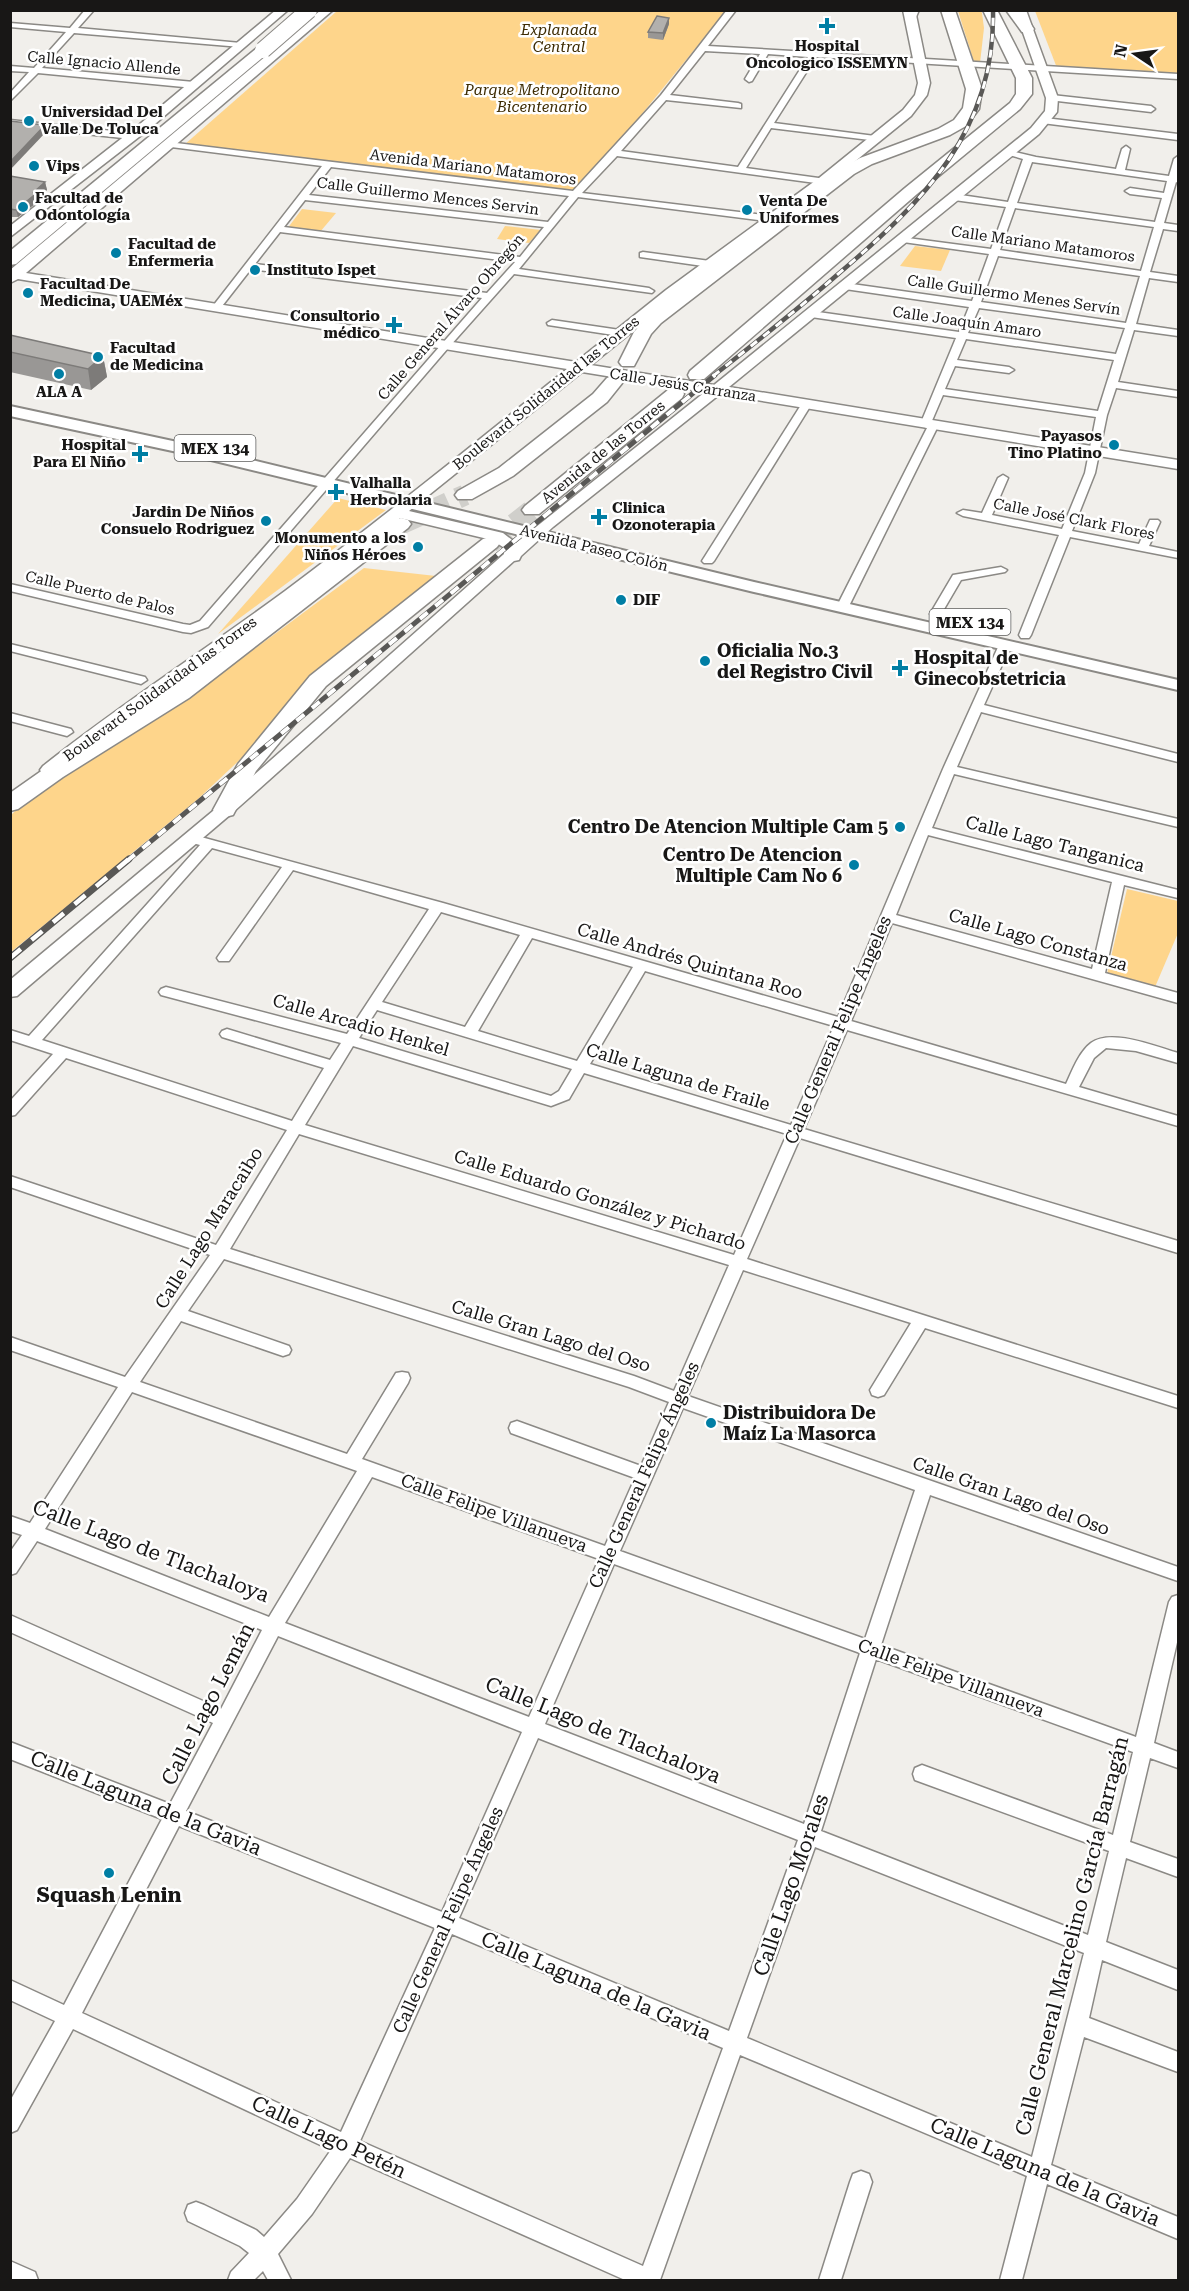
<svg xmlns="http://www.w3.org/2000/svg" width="1189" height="2291" viewBox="0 0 1189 2291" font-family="'Roboto Serif',serif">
<rect width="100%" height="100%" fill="#f1efeb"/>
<g fill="#fed58b">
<path d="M337,11H726L579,191L184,145Z"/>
<path d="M958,11H981L982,13L984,28L980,63L974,62Z"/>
<path d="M1035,11H1178V74L1057,68Z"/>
<path d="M302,209L336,213L320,232L287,229Z"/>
<path d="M505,226L541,230L529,243L497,239Z"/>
<path d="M915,246L950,250L941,271L900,266Z"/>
<path d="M338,498L386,510L218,634Z"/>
<path d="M364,568L436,576L198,799L11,952V815C48,779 96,757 140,728C217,679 290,622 364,568Z"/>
<path d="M1127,889L1178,901V933L1155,987L1107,974Z"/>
</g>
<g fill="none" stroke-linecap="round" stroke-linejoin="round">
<g stroke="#d0cfcb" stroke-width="21" stroke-dasharray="21 10" stroke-linecap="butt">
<path d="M401,524L465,495"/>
<path d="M490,543L532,510"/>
</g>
<g stroke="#8b8985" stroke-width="3">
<g id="street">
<path d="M85,10H94L78,28L241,43L245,45L241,47L74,33L42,68L194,82L198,85L194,88L38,73L10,101V93L29,72L10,71V66L34,68L66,32L10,27V23L70,28Z"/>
<path d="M727,10H736L708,46L1178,74V79L816,57L774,123L875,136L879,139L878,141L771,128L746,168L826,179V183L823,184L617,156L582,193L773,216L778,219L773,222L578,197L519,269L649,288L654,291L652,293L514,274L449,347L208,627L191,633L183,632L10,591V584L183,624L190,625L200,621L482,298L251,269L219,310H213V306L322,166L171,147L167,144L168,142L573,191L661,95ZM705,51L760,54L745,79L749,82L752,81L768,54L808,57L738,167L621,151L666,100L741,108V104L738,103L670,95ZM331,167L569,196L548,222L309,195ZM305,200L544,227L520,257L284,227ZM280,232L515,262L487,293L255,264Z"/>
<path d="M1052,95L1151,106L1155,109L1151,112L1049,100L1048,98Z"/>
<path d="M1045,118L1178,134V140L1042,123V119Z"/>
<path d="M10,120L132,133L136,136L132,139L10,126Z"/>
<path d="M1126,146L1130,149L1125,170L1169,176L1174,159L1178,156V183L1176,182L1164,223L1178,225V231L1163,229L1150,272L1178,276V282L1149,278L1136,324L1178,330V336L1134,330L1118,382L1178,391V397L1116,388L1107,415L1095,473L1072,531L1139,544L1150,520H1158L1160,522L1149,546L1178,552V558L1070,537L1031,635L1029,638H1021L1019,635L1059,535L963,516L957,513L963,510L982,513L998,478L1003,475L1008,478L992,515L1062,529L1085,473L1096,417L943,395L931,423L938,426L849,606L847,608H839L837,606L927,428L920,425L956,338L811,317L806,314L811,311L959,332L969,307L845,289L840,286L845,283L972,301L989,254L903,242L900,241V237L991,249L1006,207L954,200L949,197L954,194L1008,202L1023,159L1006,154V150L1036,157L1116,169L1122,149ZM1032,162L1167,181L1164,193L1130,188L1125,191L1130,194L1162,198L1155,222L1017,203ZM1015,208L1154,227L1141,271L1000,250ZM998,256L1140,276L1126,323L981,302ZM979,308L1125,328L1116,354L968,333ZM966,339L1114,360L1098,411L945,389L955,366L1009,373L1014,370L1009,367L957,360Z"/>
<path d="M643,252L710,261L715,264L710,267L640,257V253Z"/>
<path d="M552,320L620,330L625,333L620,336L548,325L547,323Z"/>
<path d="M806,402L811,405L714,561L712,563H704L702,561L801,405Z"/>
<path d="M1001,567L1007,570L1005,572L961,580L940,616H932L930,614L953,575Z"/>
<path d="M1005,641L1011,645L984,705L1178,754V762L981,712L957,767L1178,819V827L954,774L932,828L1178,890V898L1124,885L1105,973L1178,993V1003L892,923L851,1021L1066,1084C1072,1071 1079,1052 1091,1043C1112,1028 1156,1047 1178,1053V1063L1136,1051L1106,1048L1094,1058L1079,1087L1178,1116V1126L847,1030L804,1129L1178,1241V1253L800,1138L747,1259L1178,1396V1408L925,1328L884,1395L878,1397L872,1395L870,1390L911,1323L743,1270L688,1396L1178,1567V1581L930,1495L881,1645L1136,1737L1169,1602L1172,1597L1178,1595V1638L1154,1743L1178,1752V1768L1150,1758L1130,1842L1178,1859V1877L1126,1858L1106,1942L1178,1970V1990L1102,1960L1089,2018L1178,2052V2072L1084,2037L1051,2165L1178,2217V2239L1047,2184L1022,2280H1000L1027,2176L740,2055L660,2280H625L350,2158L312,2214L278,2254L291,2280H268L263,2271L254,2280H228L231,2272L249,2253L240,2246L188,2221L185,2213L188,2205L196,2202L204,2205L256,2230L264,2237L297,2199L331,2150L73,2029L17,2130L10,2133V2101L55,2021L10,2000V1980L64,2005L162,1819L10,1759V1742L170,1804L213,1723L10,1632V1615L221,1709L262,1630L37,1541L16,1573L10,1575V1552L22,1535L10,1531V1516L30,1523L118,1387L10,1350V1337L125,1377L210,1255L10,1187V1176L216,1245L287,1130L66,1058L15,1115L10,1116V1101L53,1054L10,1040V1030L29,1036L200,845L185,841L183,838L185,835L190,834L443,903L838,1017L943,769L999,645ZM928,835L1112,882L1092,969L896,915ZM212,848L282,867L219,955L217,958L219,961H229L293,870L429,909L347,1034L166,987L161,989L159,992L161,995L341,1043L330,1060L227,1029L222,1031L220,1034L222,1037L324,1068L292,1121L42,1040ZM441,912L520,935L465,1027L382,1002ZM532,938L633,967L577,1061L478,1031ZM645,971L834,1026L791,1125L590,1064ZM377,1010L572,1069L559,1091L551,1096L359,1038ZM353,1046L551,1106L569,1099L584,1073L787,1134L734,1255L305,1125ZM299,1134L729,1265L674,1391L634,1376L230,1249ZM224,1259L629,1387L669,1402L641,1466L517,1421L511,1423L509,1428L511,1433L635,1478L605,1546L362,1459L408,1383L410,1378L408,1373L402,1372L396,1373L347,1454L140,1382L181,1321L283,1356L289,1354L291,1350L289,1346L188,1311ZM132,1392L357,1471L269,1617L45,1529ZM683,1408L915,1490L865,1639L620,1551ZM372,1477L599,1559L529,1717L285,1623ZM614,1564L860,1653L804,1824L545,1724ZM278,1636L522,1732L442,1912L186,1811ZM876,1659L1133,1752L1113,1835L922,1765L915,1768L913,1774L915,1780L1109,1851L1088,1935L821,1831ZM538,1738L798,1840L729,2031L459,1918ZM179,1826L435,1928L341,2132L82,2013ZM815,1847L1084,1953L1032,2157L747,2038ZM452,1934L723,2048L643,2266L360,2141Z"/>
<path d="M10,644L145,677L147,680L141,684L10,651Z"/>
<path d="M10,713L71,729L73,732L67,736L10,721Z"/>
<path d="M861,2171L869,2174L872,2182L841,2280H819L850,2182L853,2174Z"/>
<path d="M10,2261L35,2272L38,2280H10Z"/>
</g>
</g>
<g stroke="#8b8985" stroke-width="3">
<g id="secondary">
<path d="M276,10H288L148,130L10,237V226L140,124Z"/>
<path d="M321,10H333L26,273L576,362L666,290L819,178L903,110L915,95L918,83L903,10H915L930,83L927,95L911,116L827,184L676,296L591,365L714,385L1031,128L1045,111L1046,98L1015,10H1026L1058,98L1057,112L1039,134L729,387L1178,460V469L720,394L553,527L521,556L519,560L514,561L231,814L17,996L10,997V980L219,806L504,554L503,547L492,540L400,518C303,593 205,663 106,734C91,744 59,778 43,774L40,770L43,766C121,704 205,650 285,591C381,519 474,444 567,369L18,279L10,283V270ZM582,372L705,392L516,543L503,533L409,511Z"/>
</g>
</g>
<g stroke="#8b8985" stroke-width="4">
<path id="primary" d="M10,406L182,443L754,582L1178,680V690L754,592L182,453L10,416Z"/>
</g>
<g stroke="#8b8985" stroke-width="3">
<g id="highway">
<path d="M905,10H919L916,17H906Z"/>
<path d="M941,10H955L982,89L979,109L966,126L950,135L872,164L854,174L661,323L651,334L634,366H622L619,362L634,332L649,315L842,168L860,158L938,129L954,120L963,108L966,89Z"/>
<path d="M983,10H997L1032,78V94L1020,109L917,194L704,379H690L688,375L690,371L905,188L1010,103L1016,94V78Z"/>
<path d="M1006,10H1021L1034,29L1032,32H1022Z"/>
<path d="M263,46L270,50L268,53L16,264L10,265V251L258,47Z"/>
<path d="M614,376L621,378L623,382L607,402L513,476L472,499H458L455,495L458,491L499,468L593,394L607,378Z"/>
<path d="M675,388L682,390L684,394L682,398L539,514H525L522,510L525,506L668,390Z"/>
<path d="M401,518L408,520L411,524L408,528L189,698L63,777L18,809L10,811V793L47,767L173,688L394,520Z"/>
<path d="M490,537L497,539L500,543L497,547L326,686L256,771L233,815L225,817L217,815L213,810L238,764L310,676L483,539Z"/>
</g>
</g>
<use href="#street" fill="#fff" fill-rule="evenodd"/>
<use href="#secondary" fill="#fff" fill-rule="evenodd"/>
<use href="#primary" fill="#fff" fill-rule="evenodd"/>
<use href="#highway" fill="#fff" fill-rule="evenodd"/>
<g stroke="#595856" stroke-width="4.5">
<path id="rail-far2" d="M713,376C755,343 797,310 837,275C923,202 996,130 993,10"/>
</g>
<g stroke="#595856" stroke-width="5">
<path id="rail-far1" d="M127,861L715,375"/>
</g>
<g stroke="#595856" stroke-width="7">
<path id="rail" d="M10,958L129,859"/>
</g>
<use href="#rail-far2" stroke="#fff" stroke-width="3" stroke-dasharray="8" stroke-linecap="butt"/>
<use href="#rail-far1" stroke="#fff" stroke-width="4" stroke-dasharray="10" stroke-linecap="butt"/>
<use href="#rail" stroke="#fff" stroke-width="4.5" stroke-dasharray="14" stroke-linecap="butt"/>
<g stroke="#8b8985" stroke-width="18" stroke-linecap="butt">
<path id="highway-bridge" d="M263,50L309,10"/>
</g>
<use href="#highway-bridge" stroke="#fff" stroke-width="16"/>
</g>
<g fill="#999795">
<path d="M669,24L663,40L648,38V32Z"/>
<path d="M10,176L45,182L47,190L39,196L40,200L18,217H10Z"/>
<path d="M10,335L103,356L107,377L91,390L10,372Z"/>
</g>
<g fill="#7d7b79">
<path d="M669,18V24L663,40V33Z"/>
<path d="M45,125L46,132L10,170V162Z"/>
<path d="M45,182L47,190L39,196L40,200L18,217L16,210L34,192Z"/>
<path d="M103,356L107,377L91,390L88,369Z"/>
</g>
<g fill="#b2b0ad" stroke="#7d7b79" stroke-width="1.5">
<path d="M657,16L669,18L663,33L648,32Z"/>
<path d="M10,121L45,125L10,162Z"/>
<path d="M10,176L45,182L34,192H38L16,210L10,209Z"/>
<path d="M10,335L103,356L88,369L10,352Z"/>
</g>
<g fill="#007ea4" stroke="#fff" stroke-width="2">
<path d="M824 17h6v6h6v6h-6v6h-6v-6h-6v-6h6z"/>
<circle cx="29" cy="121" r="6"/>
<circle cx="34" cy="166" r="6"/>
<circle cx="23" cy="207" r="6"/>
<circle cx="747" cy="210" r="6"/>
<circle cx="116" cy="253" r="6"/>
<circle cx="255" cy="270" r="6"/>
<circle cx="28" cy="293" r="6"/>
<path d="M391 316h6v6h6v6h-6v6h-6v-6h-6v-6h6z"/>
<circle cx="98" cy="357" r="6"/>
<circle cx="59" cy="374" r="6"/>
<circle cx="1114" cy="445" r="6"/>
<path d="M137 445h6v6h6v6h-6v6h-6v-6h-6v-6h6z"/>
<path d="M333 483h6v6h6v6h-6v6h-6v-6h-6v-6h6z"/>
<path d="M596 508h6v6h6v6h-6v6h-6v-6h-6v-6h6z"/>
<circle cx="266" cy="521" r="6"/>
<circle cx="418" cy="547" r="6"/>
<circle cx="621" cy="600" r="6"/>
<circle cx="705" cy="661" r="6"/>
<path d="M897 659h6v6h6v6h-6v6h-6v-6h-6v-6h6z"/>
<circle cx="900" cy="827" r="6"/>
<circle cx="854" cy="865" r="6"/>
<circle cx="711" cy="1423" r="6"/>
<circle cx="109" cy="1873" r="6"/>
</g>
<g text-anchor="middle" stroke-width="5" stroke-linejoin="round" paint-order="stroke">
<g font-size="15" font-style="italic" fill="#3d2b02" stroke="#fff">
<text x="559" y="35">Explanada<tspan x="559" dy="17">Central</tspan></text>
<text x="542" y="95">Parque Metropolitano<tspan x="542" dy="17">Bicentenario</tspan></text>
</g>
<g font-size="15" font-weight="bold" fill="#181716" stroke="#fff" text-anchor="start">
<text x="827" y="51" text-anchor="middle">Hospital<tspan x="827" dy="17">Oncologico ISSEMYN</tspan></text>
<text x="41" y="117">Universidad Del<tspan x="41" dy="17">Valle De Toluca</tspan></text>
<text x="46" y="171">Vips</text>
<text x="35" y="203">Facultad de<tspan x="35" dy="17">Odontología</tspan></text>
<text x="759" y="206">Venta De<tspan x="759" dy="17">Uniformes</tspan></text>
<text x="128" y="249">Facultad de<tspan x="128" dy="17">Enfermeria</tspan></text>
<text x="267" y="275">Instituto Ispet</text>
<text x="40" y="289">Facultad De<tspan x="40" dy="17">Medicina, UAEMéx</tspan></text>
<text x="380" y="321" text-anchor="end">Consultorio<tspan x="380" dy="17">médico</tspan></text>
<text x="110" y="353">Facultad<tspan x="110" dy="17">de Medicina</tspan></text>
<text x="59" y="397" text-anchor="middle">ALA A</text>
<text x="1102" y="441" text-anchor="end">Payasos<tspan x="1102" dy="17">Tino Platino</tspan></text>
<text x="126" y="450" text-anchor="end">Hospital<tspan x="126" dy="17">Para El Niño</tspan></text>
<text x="350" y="488">Valhalla<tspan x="350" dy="17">Herbolaria</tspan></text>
<text x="612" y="513">Clinica<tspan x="612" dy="17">Ozonoterapia</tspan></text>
<text x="254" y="517" text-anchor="end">Jardin De Niños<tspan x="254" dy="17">Consuelo Rodriguez</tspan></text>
<text x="406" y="543" text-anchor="end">Monumento a los<tspan x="406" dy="17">Niños Héroes</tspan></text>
<text x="633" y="605">DIF</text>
</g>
<g font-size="15" fill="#181716" stroke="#fff">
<text transform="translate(104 63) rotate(5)" y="5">Calle Ignacio Allende</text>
<text transform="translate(473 167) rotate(7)" y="5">Avenida Mariano Matamoros</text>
<text transform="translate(428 196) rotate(7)" y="5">Calle Guillermo Mences Servin</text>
<text transform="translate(1043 244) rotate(8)" y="5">Calle Mariano Matamoros</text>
<text transform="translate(1014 295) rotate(8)" y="5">Calle Guillermo Menes Servín</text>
<text transform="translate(451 317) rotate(-49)" y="5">Calle General Álvaro Obregón</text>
<text transform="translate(967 322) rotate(8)" y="5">Calle Joaquín Amaro</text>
<text transform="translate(683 385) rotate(9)" y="5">Calle Jesús Carranza</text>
<text transform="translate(546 393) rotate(-39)" y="5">Boulevard Solidaridad las Torres</text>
<text transform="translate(603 452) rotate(-39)" y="5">Avenida de las Torres</text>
<text transform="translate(1074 519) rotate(11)" y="5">Calle José Clark Flores</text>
<text transform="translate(594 548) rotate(14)" y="5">Avenida Paseo Colón</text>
<text transform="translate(100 593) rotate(13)" y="5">Calle Puerto de Palos</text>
<text transform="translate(160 689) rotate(-36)" y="5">Boulevard Solidaridad las Torres</text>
</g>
<g fill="#fff" stroke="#5d5d5c" stroke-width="1.5">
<rect x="174.5" y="435" width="81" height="26" rx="4.5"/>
<rect x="929.5" y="609" width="81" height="26" rx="4.5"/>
</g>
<g font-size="16" font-weight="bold" fill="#181716">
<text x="215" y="454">MEX 134</text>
<text x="970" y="628">MEX 134</text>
</g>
<g font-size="18" font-weight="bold" fill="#181716" stroke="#fff" text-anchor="start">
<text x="717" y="657">Oficialia No.3<tspan x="717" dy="21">del Registro Civil</tspan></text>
<text x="914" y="664">Hospital de<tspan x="914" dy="21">Ginecobstetricia</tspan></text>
<text x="888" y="833" text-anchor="end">Centro De Atencion Multiple Cam 5</text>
<text x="842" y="861" text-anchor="end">Centro De Atencion<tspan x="842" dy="21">Multiple Cam No 6</tspan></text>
<text x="723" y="1419">Distribuidora De<tspan x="723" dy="21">Maíz La Masorca</tspan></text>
</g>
<g font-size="18" fill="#181716" stroke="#fff">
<text transform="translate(1055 844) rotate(14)" y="6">Calle Lago Tanganica</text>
<text transform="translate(1038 940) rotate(16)" y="6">Calle Lago Constanza</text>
<text transform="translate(690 961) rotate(16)" y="6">Calle Andrés Quintana Roo</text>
<text transform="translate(361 1025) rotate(16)" y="6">Calle Arcadio Henkel</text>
<text transform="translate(838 1030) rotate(-67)" y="6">Calle General Felipe Ángeles</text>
<text transform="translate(678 1077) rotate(17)" y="6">Calle Laguna de Fraile</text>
<text transform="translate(600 1200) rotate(17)" y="6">Calle Eduardo González y Pichardo</text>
<text transform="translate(209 1228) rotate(-58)" y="6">Calle Lago Maracaibo</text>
<text transform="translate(551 1336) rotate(17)" y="6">Calle Gran Lago del Oso</text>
<text transform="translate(644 1475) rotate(-66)" y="6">Calle General Felipe Ángeles</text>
<text transform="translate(1011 1496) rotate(19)" y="6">Calle Gran Lago del Oso</text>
<text transform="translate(494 1513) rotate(20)" y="6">Calle Felipe Villanueva</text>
<text transform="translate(951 1678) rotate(20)" y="6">Calle Felipe Villanueva</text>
<text transform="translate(448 1920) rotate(-66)" y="6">Calle General Felipe Ángeles</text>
</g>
<g font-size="21" fill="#181716" stroke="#fff">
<text transform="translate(151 1551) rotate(21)" y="7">Calle Lago de Tlachaloya</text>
<text transform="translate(208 1704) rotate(-63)" y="7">Calle Lago Lemán</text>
<text transform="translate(603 1730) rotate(22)" y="7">Calle Lago de Tlachaloya</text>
<text transform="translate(146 1803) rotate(22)" y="7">Calle Laguna de la Gavia</text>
<text transform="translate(791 1885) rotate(-71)" y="7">Calle Lago Morales</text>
<text transform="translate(1072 1936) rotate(-76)" y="7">Calle General Marcelino García Barragán</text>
<text transform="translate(596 1986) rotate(23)" y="7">Calle Laguna de la Gavia</text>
<text transform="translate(329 2137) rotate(25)" y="7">Calle Lago Petén</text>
<text transform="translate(1045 2172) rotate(23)" y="7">Calle Laguna de la Gavia</text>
</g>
<g font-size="21" font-weight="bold" fill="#181716" stroke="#fff">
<text x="109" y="1902">Squash Lenin</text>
</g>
</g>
<rect width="1189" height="2291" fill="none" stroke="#181716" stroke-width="24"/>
<g transform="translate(1135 54) rotate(283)" stroke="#ffffff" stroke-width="4.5" paint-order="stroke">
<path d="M0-4.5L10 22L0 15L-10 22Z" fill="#181716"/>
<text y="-9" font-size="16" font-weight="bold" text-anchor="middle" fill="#181716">N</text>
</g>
</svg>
